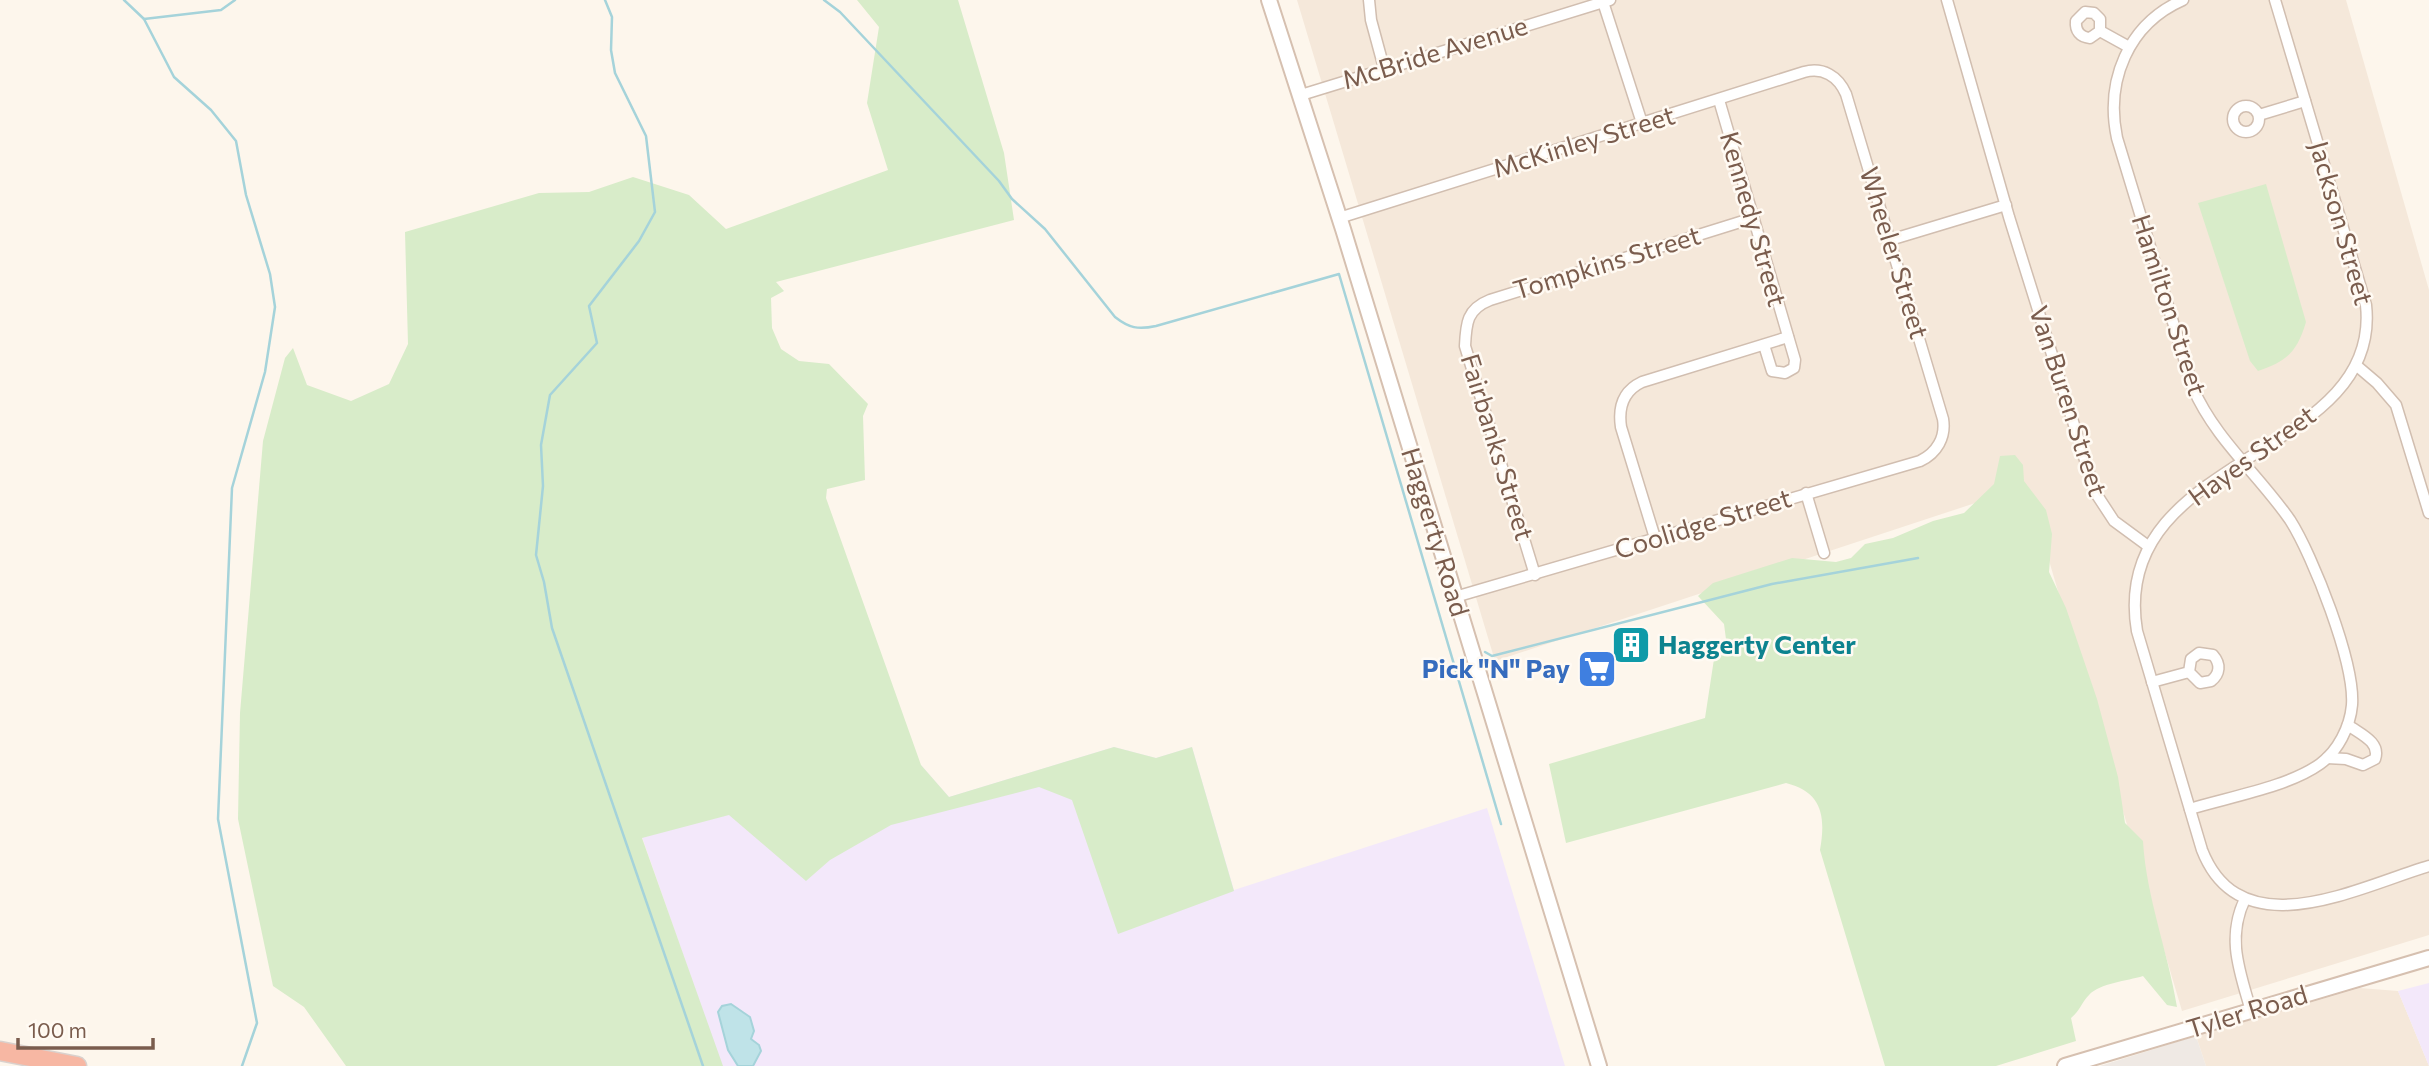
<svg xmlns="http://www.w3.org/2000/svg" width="2429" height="1066" viewBox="0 0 2429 1066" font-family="Commissioner,sans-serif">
<rect width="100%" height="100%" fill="#fdf6ec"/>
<g fill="#f5e8da">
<path d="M1297,0H2346L2429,290V935L2182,1011L2027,486L1495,661Z"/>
<path d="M2360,988L2398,991L2429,1066H2206L2196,1036Z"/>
</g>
<path fill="#efe9e4" d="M2196,1036L2206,1066H2100Z"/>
<g fill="#f3e8fa">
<path d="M1114,747L1156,758L1192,747L1234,890L1487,808L1565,1066H722L642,837L921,765L949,797Z"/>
<path d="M2429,983V1066L2398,991Z"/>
</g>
<g fill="#d8ecc9">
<path d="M857,0H958L1004,153L1014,220L776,282L784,291L771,298L772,328L781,349L799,361L829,364L868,404L863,416L865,480L827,489L826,498L921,765L949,797L1114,747L1156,758L1192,747L1234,891L1118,934L1072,800L1039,787L891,825L830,860L806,881L729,815L642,838L723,1066H346L304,1007L273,986L238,819L240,713L263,441L285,358L293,348L307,385L351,401L389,384L408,344L405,232L539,193L589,192L633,177L689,195L726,229L888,170L867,103L879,27Z"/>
<path d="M2266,184L2306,322C2297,352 2287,361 2258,371L2250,361L2198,203Z"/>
<path d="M2015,455L2023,465L2024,481L2046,510L2052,534L2049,572L2066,608L2097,699L2118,777L2125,823L2143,841C2146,896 2168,952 2177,1007L2167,1005L2143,976C2127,981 2100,983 2089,995C2081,1003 2080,1011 2071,1018L2076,1041L1996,1066H1885L1820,850C1826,816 1822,792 1786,783L1566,843L1549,764L1705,718L1714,659L1727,647L1724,624L1698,596L1713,583L1792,558L1836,562L1851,558L1865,544L1893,538L1933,521L1964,513L1994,484L2000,456Z"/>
</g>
<path fill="#bfe3e8" stroke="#a5d3da" stroke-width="2" d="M731,1004L750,1017L754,1031L751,1039L759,1045L761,1051L753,1066H738L728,1050L718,1012L722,1006Z"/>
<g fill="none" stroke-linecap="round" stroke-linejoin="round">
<g stroke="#a5d3da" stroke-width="2.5">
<path d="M124,0L144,19L174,77L211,110L236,141L246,195L270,274L275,307L265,372L232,488L218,819L257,1023L242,1066"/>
<path d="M605,0L612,17L611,50L615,73L646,136L655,212L639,241L589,306L597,343L550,395L541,445L543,486L536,555L544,582L552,628L703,1066"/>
<path d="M824,0L840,12L999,181L1012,199L1045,229L1115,317C1129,328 1138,330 1156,326L1339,274L1501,824"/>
<path d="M144,19L221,10L235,0"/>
<path d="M1485,652L1492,656L1772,584L1918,558"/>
</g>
<g stroke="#d1beb0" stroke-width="13">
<g id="street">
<path d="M1369,0L1371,20L1384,68"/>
<path d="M1947,0L2009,217L2095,492L2114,521L2148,546"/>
<path d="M2183,0C2128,24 2105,81 2117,138L2193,388C2215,439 2259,475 2290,520C2313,556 2355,663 2352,705C2350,727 2338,751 2320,764C2288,787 2229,797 2190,809"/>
<path d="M2275,0L2366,305C2383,459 2107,453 2137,631L2202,850C2241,950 2358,887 2429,866"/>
<path d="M1603,2L1642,123"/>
<path d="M2100,31L2090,38C2080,37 2075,31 2076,21L2085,12L2094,13L2100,19V31L2129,47"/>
<path d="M1301,95L1610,0"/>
<path d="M1719,100L1795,360L1794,368L1785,373L1772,371L1764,345"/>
<circle cx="2246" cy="119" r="13"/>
<path d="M2259,115L2305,101"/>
<path d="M1339,218L1804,72C1823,67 1838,76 1846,94L1943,419C1946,437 1937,453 1920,461L1455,597"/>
<path d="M1890,240L2006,205"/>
<path d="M2357,366L2377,383L2396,405L2429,513"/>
<path d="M1806,493L1824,553"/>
<path d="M1655,538L1621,427C1618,407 1623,391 1642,382L1788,337"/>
<path d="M1535,575L1465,346C1466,323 1467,309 1490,300L1753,218"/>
<path d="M2152,682L2189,672L2200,683L2211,681C2220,674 2221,664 2213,655L2199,653L2191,659L2189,672"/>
<path d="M2327,758L2346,759L2363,765L2375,759C2381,742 2360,734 2348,725"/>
<path d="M2245,899C2226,938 2240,972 2251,1011"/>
</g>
</g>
<g stroke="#d6c0b0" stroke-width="18">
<g id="secondary">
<path d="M1269,0L1343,229L1599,1066"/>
<path d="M2065,1066L2429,958"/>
</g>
</g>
<g stroke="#dad1cd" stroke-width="21">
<path id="highway" d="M0,1051L77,1066"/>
</g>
<use href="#street" stroke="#fff" stroke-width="10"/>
<use href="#secondary" stroke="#fff" stroke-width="14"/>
<use href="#highway" stroke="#f7b7a3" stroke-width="18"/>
</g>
<defs>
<g id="building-square" transform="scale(2.0125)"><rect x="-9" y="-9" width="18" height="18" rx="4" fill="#0f9aa8" stroke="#fffaf3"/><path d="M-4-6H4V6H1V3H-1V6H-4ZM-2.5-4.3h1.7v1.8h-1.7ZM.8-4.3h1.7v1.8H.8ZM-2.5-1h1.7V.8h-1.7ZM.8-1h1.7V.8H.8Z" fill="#fff"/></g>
<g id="supermarket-square" transform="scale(2.0125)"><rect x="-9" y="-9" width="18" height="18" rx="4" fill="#3f7fe0" stroke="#fffaf3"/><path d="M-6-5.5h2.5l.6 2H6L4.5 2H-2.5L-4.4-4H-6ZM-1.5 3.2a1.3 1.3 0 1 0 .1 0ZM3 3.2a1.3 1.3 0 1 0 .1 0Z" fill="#fff"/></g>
</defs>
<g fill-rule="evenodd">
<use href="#building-square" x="1631" y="645"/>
<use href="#supermarket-square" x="1597" y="669"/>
</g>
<g text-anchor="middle" stroke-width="5" stroke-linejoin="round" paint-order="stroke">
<g font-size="26" fill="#7a5c4d" stroke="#fffaf3">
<text transform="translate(1435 53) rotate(-17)" y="9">McBride Avenue</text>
<text transform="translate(1584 142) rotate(-17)" y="9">McKinley Street</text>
<text transform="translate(1753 219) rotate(74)" y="9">Kennedy Street</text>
<text transform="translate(2341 223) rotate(74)" y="9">Jackson Street</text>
<text transform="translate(1894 253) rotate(73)" y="9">Wheeler Street</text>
<text transform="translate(1607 263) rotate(-17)" y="9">Tompkins Street</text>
<text transform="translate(2169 305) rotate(72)" y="9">Hamilton Street</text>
<text transform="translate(2068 401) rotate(72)" y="9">Van Buren Street</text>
<text transform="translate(1497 447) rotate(73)" y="9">Fairbanks Street</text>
<text transform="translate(2252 456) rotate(-36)" y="9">Hayes Street</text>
<text transform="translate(1703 524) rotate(-17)" y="9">Coolidge Street</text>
<text transform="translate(1435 532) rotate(73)" y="9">Haggerty Road</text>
<text transform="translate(2247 1012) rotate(-17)" y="9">Tyler Road</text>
</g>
<g font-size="26" font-weight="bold" fill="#0d838f" stroke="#fffaf3" text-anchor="start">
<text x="1658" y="654">Haggerty Center</text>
</g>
<g font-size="26" font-weight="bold" fill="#366cbe" stroke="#fffaf3" text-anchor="end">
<text x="1570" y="678">Pick "N" Pay</text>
</g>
</g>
<path d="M18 1038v10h135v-10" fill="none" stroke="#7a5c4d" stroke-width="3.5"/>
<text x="28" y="1038" font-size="21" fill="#7a5c4d" stroke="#fffaf3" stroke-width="5" paint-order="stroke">100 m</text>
</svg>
